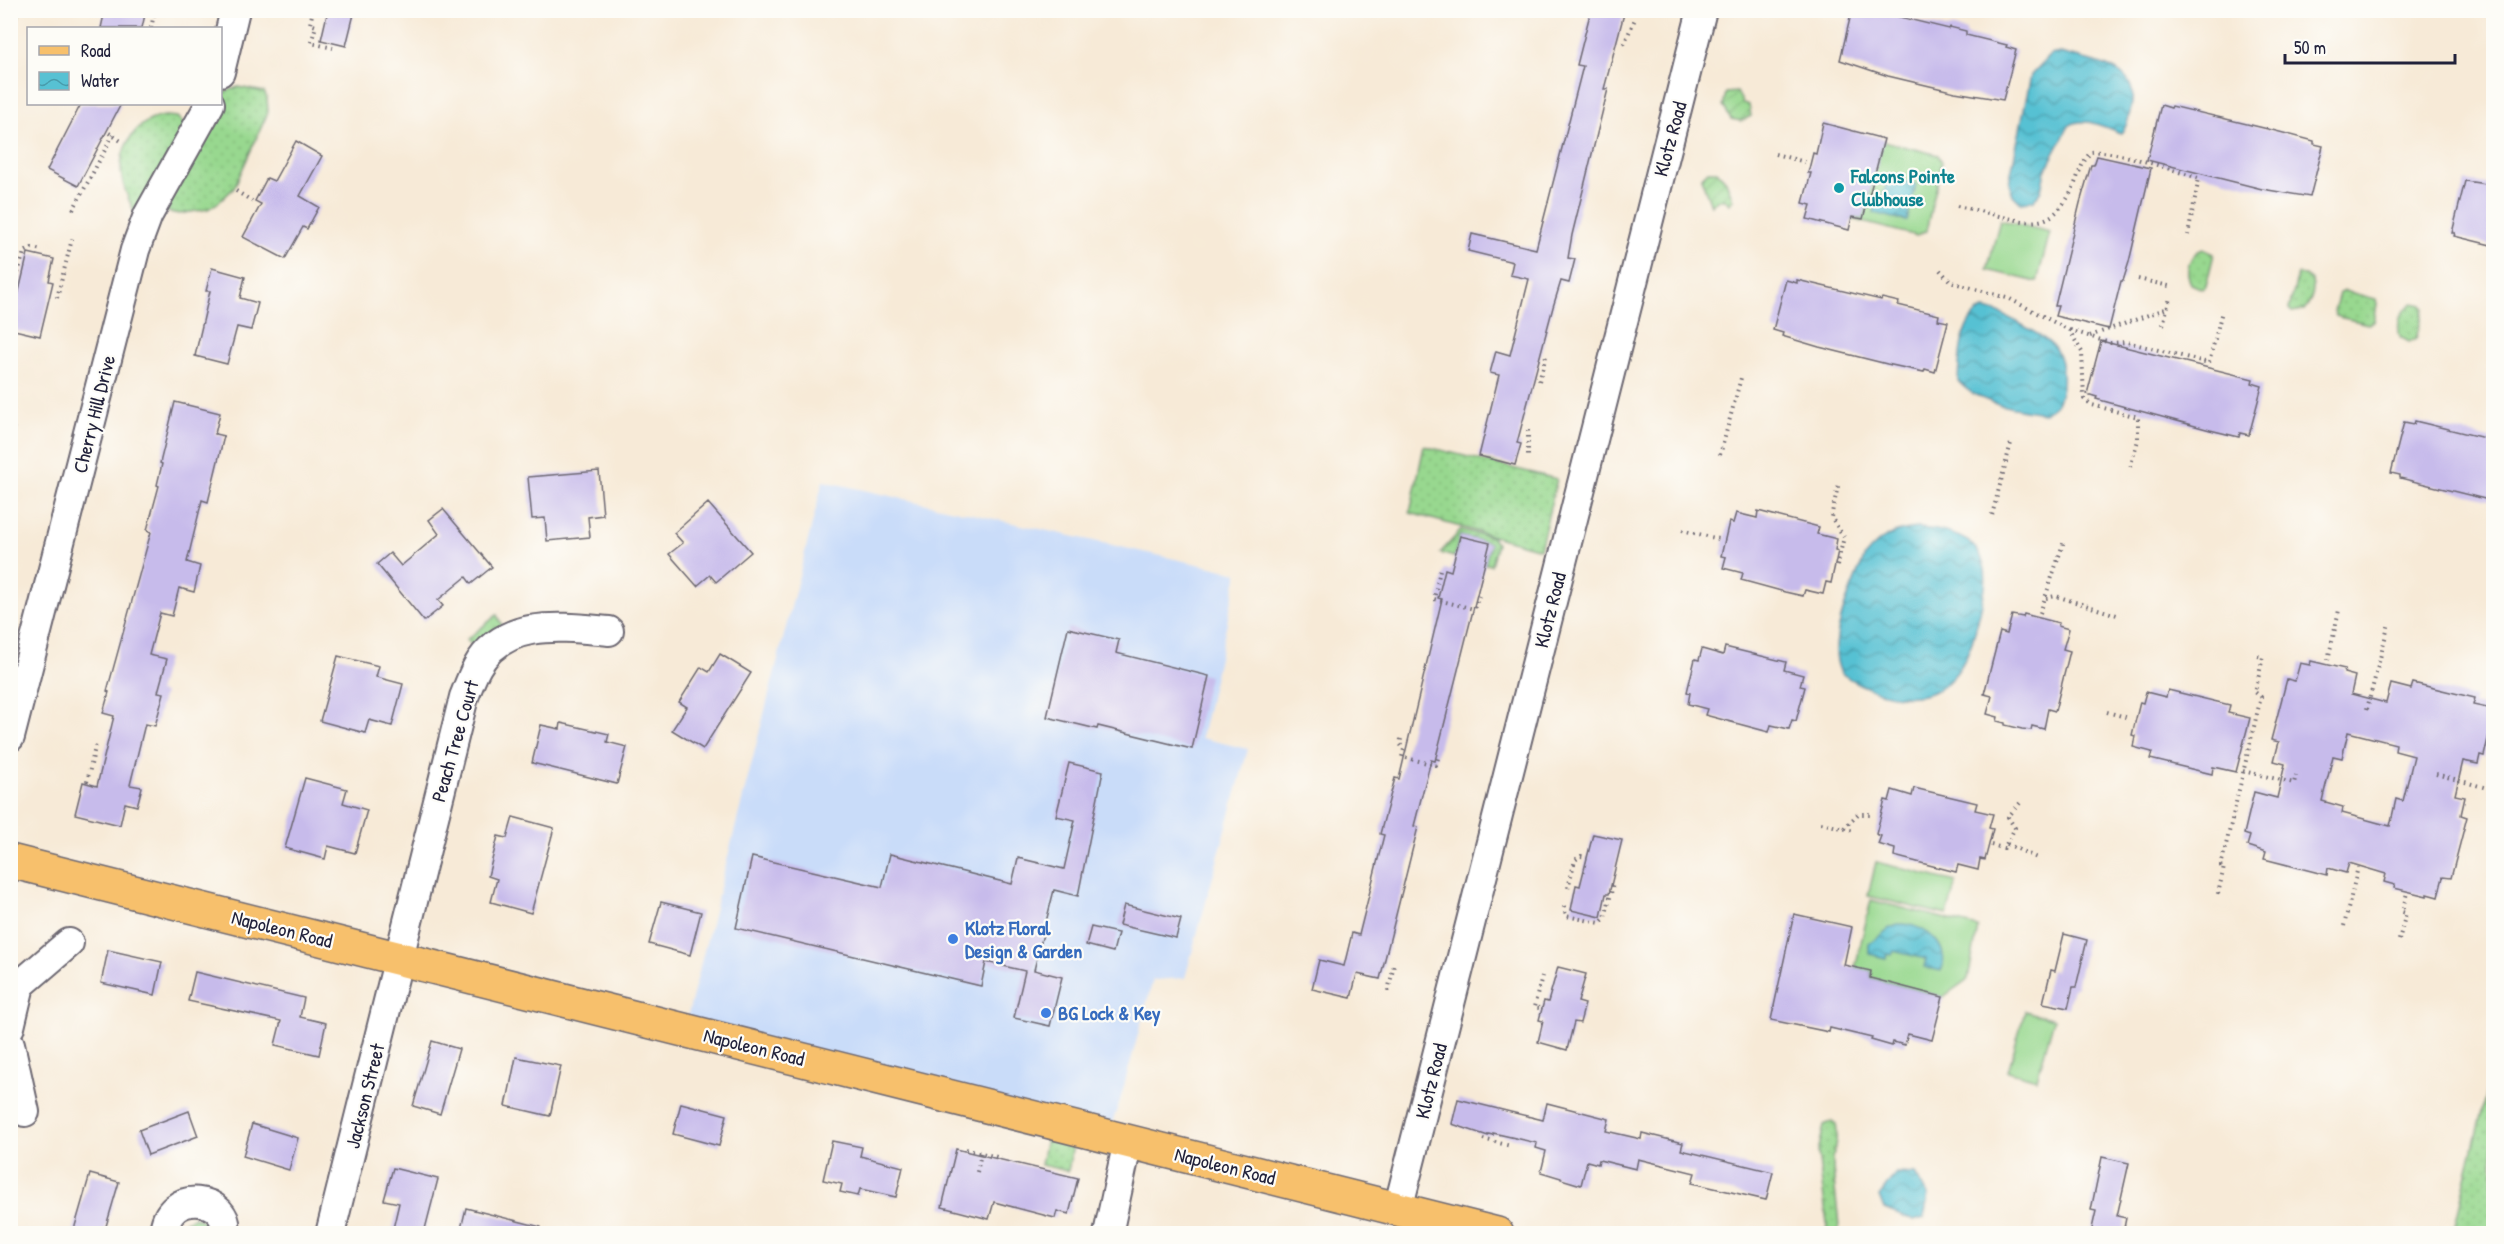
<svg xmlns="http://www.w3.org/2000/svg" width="2504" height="1244" viewBox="0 0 2504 1244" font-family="'Patrick Hand',sans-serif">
<defs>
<pattern id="grass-dots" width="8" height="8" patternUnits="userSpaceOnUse" patternTransform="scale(1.5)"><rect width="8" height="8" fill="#98d88f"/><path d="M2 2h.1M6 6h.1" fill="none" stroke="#83b97c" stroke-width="1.8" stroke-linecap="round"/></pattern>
<pattern id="garden-furrows" width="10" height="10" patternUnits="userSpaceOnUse" patternTransform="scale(1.5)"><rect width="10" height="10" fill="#98d88f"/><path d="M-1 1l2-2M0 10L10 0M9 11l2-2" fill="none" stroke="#83b97c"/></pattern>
<pattern id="water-waves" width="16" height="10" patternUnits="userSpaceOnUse" patternTransform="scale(1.5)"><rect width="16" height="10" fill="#57c1d3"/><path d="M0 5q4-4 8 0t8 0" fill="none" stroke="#489cac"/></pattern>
</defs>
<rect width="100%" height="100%" fill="#fdfcf7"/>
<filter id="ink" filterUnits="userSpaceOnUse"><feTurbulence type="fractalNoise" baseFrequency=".0167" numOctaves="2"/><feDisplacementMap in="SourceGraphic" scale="12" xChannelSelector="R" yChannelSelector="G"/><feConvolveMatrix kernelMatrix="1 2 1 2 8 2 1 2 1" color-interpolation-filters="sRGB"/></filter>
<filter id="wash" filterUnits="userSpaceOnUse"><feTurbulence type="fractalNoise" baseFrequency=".008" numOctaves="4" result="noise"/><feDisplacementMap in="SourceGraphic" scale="24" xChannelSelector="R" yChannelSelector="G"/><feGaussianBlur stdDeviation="1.35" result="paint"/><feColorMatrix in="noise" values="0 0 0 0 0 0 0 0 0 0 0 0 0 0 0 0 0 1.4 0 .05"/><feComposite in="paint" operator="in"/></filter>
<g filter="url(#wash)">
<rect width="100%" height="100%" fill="#f7ead7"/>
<path fill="#c9dcf9" d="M823,481L1238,573L1201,738L1248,749L1185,978L1153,980L1119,1104L1107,1136L684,1030Z"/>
<g fill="url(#grass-dots)" stroke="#5d7d65" stroke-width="1.5">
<path d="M11,10L20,11L11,40L10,11Z"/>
<path d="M238,87L264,92L267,98L268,112L234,188L218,203L208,209L179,214L164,211L222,93Z"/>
<path d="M166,116L177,117L186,126L135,214C130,202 124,191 122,178C117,148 136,119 166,116Z"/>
<path d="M2203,249L2214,254L2206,286L2202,289L2191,284C2184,270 2189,254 2203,249Z"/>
<path d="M2298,274C2320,276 2314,298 2304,310L2292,312L2289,309Z"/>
<path d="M2345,291L2376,299L2377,304L2374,322L2368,324L2336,316L2334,311L2339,293Z"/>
<path d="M2413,303L2422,305L2424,308L2416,339L2409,342L2400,337C2396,321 2400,312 2413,303Z"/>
<path d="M1424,446L1557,479L1540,549L1410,513Z"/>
<path d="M497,615L502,626L476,648L466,640Z"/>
<path d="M2493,1064V1233H2453Z"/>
<path d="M1832,1121L1836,1124C1839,1137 1833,1149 1833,1162C1833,1186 1839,1209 1839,1233H1826L1827,1223L1818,1153L1824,1125Z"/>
<path d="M1046,1137L1074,1140L1068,1171L1041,1165Z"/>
<path d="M195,1217L210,1224L213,1234H179L185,1221Z"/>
</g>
<g fill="url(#garden-furrows)" stroke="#5d7d65" stroke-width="1.5">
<path d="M1737,92L1743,103L1749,105L1751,116L1741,121L1731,119L1723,106L1726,93Z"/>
<path d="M1708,171H1717L1726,181L1733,200L1729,204L1725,199H1720L1711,205L1701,178Z"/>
<path d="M1461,530L1492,537L1497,544L1491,565L1485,564L1490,543L1460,536L1454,557L1440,553Z"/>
</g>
<g fill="#98d88f" stroke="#5d7d65" stroke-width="1.5">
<path d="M1883,141L1938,155L1942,162L1926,231L1917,236L1851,219L1852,217L1863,219Z"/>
<path d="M2000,220L2050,232L2037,282L1987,270Z"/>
<path d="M1876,862L1956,882L1947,915L1868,896Z"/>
<path d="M1871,900L1978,927L1968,979L1943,997L1870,978L1871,971L1855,968Z"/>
<path d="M2025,1011L2054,1019L2037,1079L2008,1071Z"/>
</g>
<g fill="url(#water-waves)" stroke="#3c7287" stroke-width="1.5">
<path d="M2061,53C2089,62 2142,65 2131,107C2129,116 2128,126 2121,133C2106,128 2083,115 2069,126L2045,171L2041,191L2034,200L2021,203L2013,195L2009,183L2031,75L2050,55Z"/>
<path d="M1888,177L1916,184L1907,221L1874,213L1877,199L1883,197Z"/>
<path d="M1984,309C1998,309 2048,338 2056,350C2064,363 2065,392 2056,404C2053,408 2048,410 2044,413C2015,409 1978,404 1958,381C1959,359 1960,318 1984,309Z"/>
<path d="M1918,528C1936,529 1966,534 1977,550C1991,569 1985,591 1980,612C1975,634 1968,662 1951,679C1923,710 1870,694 1841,673C1825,642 1852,586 1865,556C1880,537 1895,530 1918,528Z"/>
<path d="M1901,924C1924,924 1952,946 1941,971L1924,967L1926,959L1894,951L1892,955L1887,954L1886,958L1869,954V944L1890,928Z"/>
<path d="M1896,1173L1915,1174L1928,1195L1924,1218L1914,1221L1884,1209L1879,1196Z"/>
</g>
<g id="blocks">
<g fill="#c7bbeb" fill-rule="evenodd">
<path d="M105,10H146L142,28H101Z"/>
<path d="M328,10H355L346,46L321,40Z"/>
<path d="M1591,10H1625L1604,89H1608L1572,235L1568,258L1575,259L1569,283L1561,281L1553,307L1517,443L1521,444L1515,465L1479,456L1499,375L1490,373L1496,351L1510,355L1529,279L1510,275L1513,262L1468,251L1472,234L1536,249L1583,66L1577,65Z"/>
<path d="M1852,10H1871L1949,29L1950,27L1966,31V35L2007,45L2006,47L2016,50L2003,100L1955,92L1888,76L1840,60Z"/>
<path d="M81,104H121L78,186L47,170Z"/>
<path d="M2161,105L2171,108L2172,106L2272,130L2314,141V144L2323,146L2310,197L2262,189L2147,160Z"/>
<path d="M1823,123L1884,139L1863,219L1852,217L1849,230L1807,219L1811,205L1803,203L1811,173H1808L1813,153L1816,154Z"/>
<path d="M296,141L322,156L300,196L319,207L307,229L303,227L285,259L243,237L261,204L255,201L267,178L274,181Z"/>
<path d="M2097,156L2151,168L2129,262L2123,281H2121L2109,329L2055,316L2058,306H2055L2080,203L2091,165H2094Z"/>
<path d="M2465,181L2493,185V233L2491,245L2454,236L2455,233H2452Z"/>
<path d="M28,253L54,259L49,281L53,282L40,336L10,329Z"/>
<path d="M212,268L245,277L240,298L258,303L251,330L237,327L227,364L195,356L210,291H206Z"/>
<path d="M1786,280L1797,283V280L1881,300L1882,298L1899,302L1898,305L1939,315L1938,320L1948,322L1935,372L1925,369L1924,372L1887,364L1819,347L1782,336L1783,333L1773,330Z"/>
<path d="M2101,341L2253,379L2252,383L2262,386L2249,435L2240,433L2239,437L2210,430L2096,399L2097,397L2087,394Z"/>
<path d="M175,402L220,413L215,434L224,436L208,502L202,500L187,562L200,566L194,592L179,588L172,616L160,613L149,655L167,659L158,692L164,693L155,726L145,724L130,785L142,787L137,806L125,803L120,825L75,814L83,782L97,786L114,716L103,713L109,692L107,691L151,532L147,530L159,486L157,485L162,464L160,463Z"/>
<path d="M2415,421L2493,440V501L2400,478V475L2391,473L2404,422L2414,424Z"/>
<path d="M599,471L603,515L588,517L590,537L547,541L545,518L532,519L528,477Z"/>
<path d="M708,503L751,552L716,582L710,575L697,586L669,554L683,543L674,533Z"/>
<path d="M443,509L492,567L471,584L466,577L438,600L443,606L424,621L377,564L390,553L401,566L439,534L429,520Z"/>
<path d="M1758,511L1819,527L1817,534L1837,539L1835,550L1838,551L1831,583L1826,582L1823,594L1805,590L1803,596L1785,592L1741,580L1743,573L1723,568L1726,557L1721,556L1729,522L1733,523L1736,513L1757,518Z"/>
<path d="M1460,536L1490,543L1435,761L1431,760L1414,826L1418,827L1380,979L1357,974L1351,998L1312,989L1319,960L1344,966L1352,933L1359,935L1384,835L1380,834L1395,778L1399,779L1442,599L1438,598L1445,569L1451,571Z"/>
<path d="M2024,614L2059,623L2058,626L2069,629L2063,649L2070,651L2055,711L2048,709L2044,729L2032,726L2031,730L2022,729L2005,725V723L1997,721L1998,717L1987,714L1992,696L1984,694L2000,632L2007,634L2012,615L2023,617Z"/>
<path d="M1068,628L1119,640L1116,653L1209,676L1192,749L1098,726L1097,729L1047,717Z"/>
<path d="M1725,647L1786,662L1784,670L1803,675L1800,686L1805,687L1796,721L1792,720L1789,729L1771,725L1769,732L1705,715L1707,709L1688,704L1690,693L1687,692L1695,659L1699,660L1702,649L1723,655Z"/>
<path d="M720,654L751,673L703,749L672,730L687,707L679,702L701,667L709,672Z"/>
<path d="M338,656L379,666L376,677L403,684L392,726L369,720L365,733L320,721Z"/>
<path d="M2311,661L2345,669L2344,673L2355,676L2351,694L2386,703L2391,684L2411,689L2413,683L2475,698L2473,705L2492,709L2489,721L2492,722L2484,756L2480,755L2478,764L2463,761L2455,795L2465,797L2461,815L2467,817L2451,878L2443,877L2438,897L2427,894V896L2394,888L2395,885L2384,882L2386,874L2349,863L2346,873L2328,868L2327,875L2264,859L2266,852L2247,846L2250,836L2244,834L2254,792L2277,798L2285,764L2274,761L2279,742L2271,740L2287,679L2295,681L2300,663L2310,665ZM2348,732L2396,744L2395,751L2414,756L2403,801L2396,799L2390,826L2342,813L2343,807L2322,801L2333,756L2342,758Z"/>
<path d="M2168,690L2230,705L2228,713L2250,718L2236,772L2213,767L2212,774L2150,759L2152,752L2133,747L2135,736L2132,735L2140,702L2143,703L2146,692L2166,697Z"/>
<path d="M561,723L609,734L607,742L627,747L617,784L532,763L541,725L560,729Z"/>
<path d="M1069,763L1103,771L1078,896L1054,890L1034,970L1062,977L1050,1026L1014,1018L1025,971L986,962L981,986L736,928L752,857L882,887L890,854L1012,884L1018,858L1064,869L1075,820L1056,816Z"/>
<path d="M305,778L347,789L343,803L367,810L355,853L328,846L325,859L285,848Z"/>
<path d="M1914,788L1977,803L1975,810L1993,814L1989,828L1993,829L1985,860L1980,859L1978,870L1958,865L1956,872L1894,856L1895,849L1878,844L1881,836L1876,834L1885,800L1889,801L1892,790L1912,796Z"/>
<path d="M513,817L554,828L531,913L491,902L497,879L488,876L498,836L507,838Z"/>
<path d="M1593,834L1622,840L1609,894H1606L1601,917L1571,910L1576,885L1580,886Z"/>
<path d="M661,902L701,912L690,955L649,944Z"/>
<path d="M1124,905L1181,919L1176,938L1119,925Z"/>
<path d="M1794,914L1852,927L1844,965L1871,971L1870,978L1943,997L1932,1040L1908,1034L1905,1045L1893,1042L1892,1046L1871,1040L1872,1038L1830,1028L1829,1032L1771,1020Z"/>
<path d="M1091,927L1118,933L1113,952L1086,945Z"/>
<path d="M2064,934L2087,940L2076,987H2073L2068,1008L2043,1003L2051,970L2055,971Z"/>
<path d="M108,950L162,962L155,995L101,983Z"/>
<path d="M1558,967L1586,974L1578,1002L1585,1004L1580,1023L1574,1022L1567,1050L1538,1042L1543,1021L1539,1020L1544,1001L1548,1002Z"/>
<path d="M195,972L304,998L300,1017L326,1023L319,1055L275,1045L281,1021L188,1001Z"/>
<path d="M432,1041L459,1049L440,1114L413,1106Z"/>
<path d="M516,1057L561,1066L550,1116L506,1106Z"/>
<path d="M1458,1099L1543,1120L1547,1103L1609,1119L1606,1131L1641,1139L1642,1133L1683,1143L1681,1150L1773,1172L1766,1200L1692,1183L1695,1173L1638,1159L1636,1169L1599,1160L1598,1164L1587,1161L1581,1185L1561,1179V1178L1541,1172L1546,1151L1536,1148L1537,1143L1493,1133V1135L1488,1134V1136L1452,1124Z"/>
<path d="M681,1103L727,1115L719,1146L673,1134Z"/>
<path d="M189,1111L198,1136L148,1155L139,1130Z"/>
<path d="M252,1124L298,1138L289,1170L243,1156Z"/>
<path d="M832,1141L862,1147L860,1156L903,1167L896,1197L860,1189L858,1196L840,1192L842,1184L823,1180Z"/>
<path d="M956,1149L1078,1178L1069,1214L1057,1211L1055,1218L994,1202L989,1219L942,1207Z"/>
<path d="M2102,1157L2129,1163L2117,1216L2126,1218L2123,1233H2091L2096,1211L2091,1210Z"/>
<path d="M393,1168L438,1179L424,1233H392L399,1203L384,1200Z"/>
<path d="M90,1174L119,1182L104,1233H73Z"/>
<path d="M466,1208L541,1227L540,1233H460Z"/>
</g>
</g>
</g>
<g filter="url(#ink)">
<use href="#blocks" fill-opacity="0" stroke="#6d6872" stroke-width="1.5"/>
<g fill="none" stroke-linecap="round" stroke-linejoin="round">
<g stroke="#6d6872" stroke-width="32">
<g id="minor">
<path d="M220,72L235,10"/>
<path d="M10,737L135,250L148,215L210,104"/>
<path d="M10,1027L20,985L69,943"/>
<path d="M10,1044L25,1112"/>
<path d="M1398,1209L1702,10"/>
<path d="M164,1234C166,1186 232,1196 225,1234"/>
<path d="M330,1234L464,697C468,687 472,676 477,667C504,618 563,627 609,631"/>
<path d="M1108,1234L1128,1141"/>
</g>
</g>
<g stroke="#6d6872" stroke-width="36">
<path id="major" d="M10,861L1497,1234"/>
</g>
<g stroke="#6d6872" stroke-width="4" stroke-dasharray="1.5 4.5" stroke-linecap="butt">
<path d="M313,10L310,24L316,26L311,43L333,48"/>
<path d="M151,28L155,10"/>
<path d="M1624,44L1635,19"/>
<path d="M109,133L121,141"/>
<path d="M1775,154L1805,162"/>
<path d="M236,191L252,201"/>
<path d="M1957,206C1971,209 1985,212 1999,216C2033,224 2050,228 2070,194C2078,180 2079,165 2091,152C2116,149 2173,171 2199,178L2188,235"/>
<path d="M73,210L113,135"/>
<path d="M1940,270L1951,282L2010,299L2069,330L2082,352L2084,399L2092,405L2138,417V440L2129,471"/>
<path d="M18,273L24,252L32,248L42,250"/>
<path d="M2138,279L2169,286"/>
<path d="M57,298L73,235"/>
<path d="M2163,325L2170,298"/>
<path d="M2070,330L2110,343L2127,342L2209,363L2222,311"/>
<path d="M2090,336L2168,308"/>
<path d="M1539,381L1546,356"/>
<path d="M1528,430V459"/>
<path d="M10,440L14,425"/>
<path d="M1720,455L1741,378"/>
<path d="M1992,515L2011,443"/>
<path d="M1682,530L1719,539"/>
<path d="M1837,566L1844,537L1831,517L1839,482"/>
<path d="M1440,570L1434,599L1474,609L1479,596"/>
<path d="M2046,598L2056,596L2117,615"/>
<path d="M2040,613L2064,541"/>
<path d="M2328,660L2339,610"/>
<path d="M2367,709L2389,623"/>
<path d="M2107,712L2129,718"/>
<path d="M1401,739L1400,744L1404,749L1402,757L1436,765L1439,755"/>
<path d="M2243,771L2294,783L2296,775"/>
<path d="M2436,774L2494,790"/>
<path d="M87,782L96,743"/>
<path d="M1821,823L1854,831"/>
<path d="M1844,828L1858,814H1870"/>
<path d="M2007,844L2039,859"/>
<path d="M1991,845L2004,848L2015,828L2008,817L2020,803"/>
<path d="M1568,888L1575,860L1581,856L1587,857"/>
<path d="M2218,894L2224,867L2221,866L2261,697L2255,692L2263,657L2258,656"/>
<path d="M1564,906L1566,916L1600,923L1605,918L1614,881"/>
<path d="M2344,926L2358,867"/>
<path d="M2399,940L2406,913L2402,912L2407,893"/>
<path d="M1388,991L1394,965"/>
<path d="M1539,1008L1534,1007L1542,976"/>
<path d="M1483,1139L1511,1146"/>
<path d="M966,1149L1001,1158"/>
<path d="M977,1172L981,1153"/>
</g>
<use href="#minor" stroke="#fff" stroke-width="28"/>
<use href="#major" stroke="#f7c06c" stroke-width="33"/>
</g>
</g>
<circle fill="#0f9aa8" stroke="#fdfcf7" stroke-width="2" cx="1839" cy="188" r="6"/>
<g fill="#3f7fe0" stroke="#fdfcf7" stroke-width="2">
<circle cx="953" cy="939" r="6"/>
<circle cx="1046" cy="1013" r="6"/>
</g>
<g text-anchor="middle" stroke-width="4.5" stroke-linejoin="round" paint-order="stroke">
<g font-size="20" fill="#22223b" stroke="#fdfcf7">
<text transform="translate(1670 139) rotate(-75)" y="7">Klotz Road</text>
<text transform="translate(94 414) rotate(-76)" y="7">Cherry Hill Drive</text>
<text transform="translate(1550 610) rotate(-76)" y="7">Klotz Road</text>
<text transform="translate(455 741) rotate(-74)" y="7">Peach Tree Court</text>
<text transform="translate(282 929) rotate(14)" y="7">Napoleon Road</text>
<text transform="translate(754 1047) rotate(14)" y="7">Napoleon Road</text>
<text transform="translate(1431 1081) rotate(-76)" y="7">Klotz Road</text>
<text transform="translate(365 1096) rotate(-76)" y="7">Jackson Street</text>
<text transform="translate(1225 1166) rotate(14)" y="7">Napoleon Road</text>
</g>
<g font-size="20" font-weight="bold" fill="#0d838f" stroke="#fdfcf7" text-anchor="start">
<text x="1851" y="183">Falcons Pointe<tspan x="1851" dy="23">Clubhouse</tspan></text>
</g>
<g font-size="20" font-weight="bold" fill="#366cbe" stroke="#fdfcf7" text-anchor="start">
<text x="965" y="935">Klotz Floral<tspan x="965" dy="23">Design &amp; Garden</tspan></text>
<text x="1058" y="1020">BG Lock &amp; Key</text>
</g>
</g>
<rect width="2504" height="1244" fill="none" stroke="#fdfcf7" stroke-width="36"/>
<rect x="27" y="27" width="195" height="78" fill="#fdfcf7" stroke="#a5a5ac" stroke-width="1.5"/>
<rect x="39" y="46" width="30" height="9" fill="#f7c06c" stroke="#a5a5ac" stroke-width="1.5"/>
<text x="81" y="57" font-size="18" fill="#22223b">Road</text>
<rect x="39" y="72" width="30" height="18" fill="url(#water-waves)" stroke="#a5a5ac" stroke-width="1.5"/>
<text x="81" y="87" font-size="18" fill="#22223b">Water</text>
<path d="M2285 54v9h170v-9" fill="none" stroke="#22223b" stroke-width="3"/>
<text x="2294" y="54" font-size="18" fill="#22223b" stroke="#fdfcf7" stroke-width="4.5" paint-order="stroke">50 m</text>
</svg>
